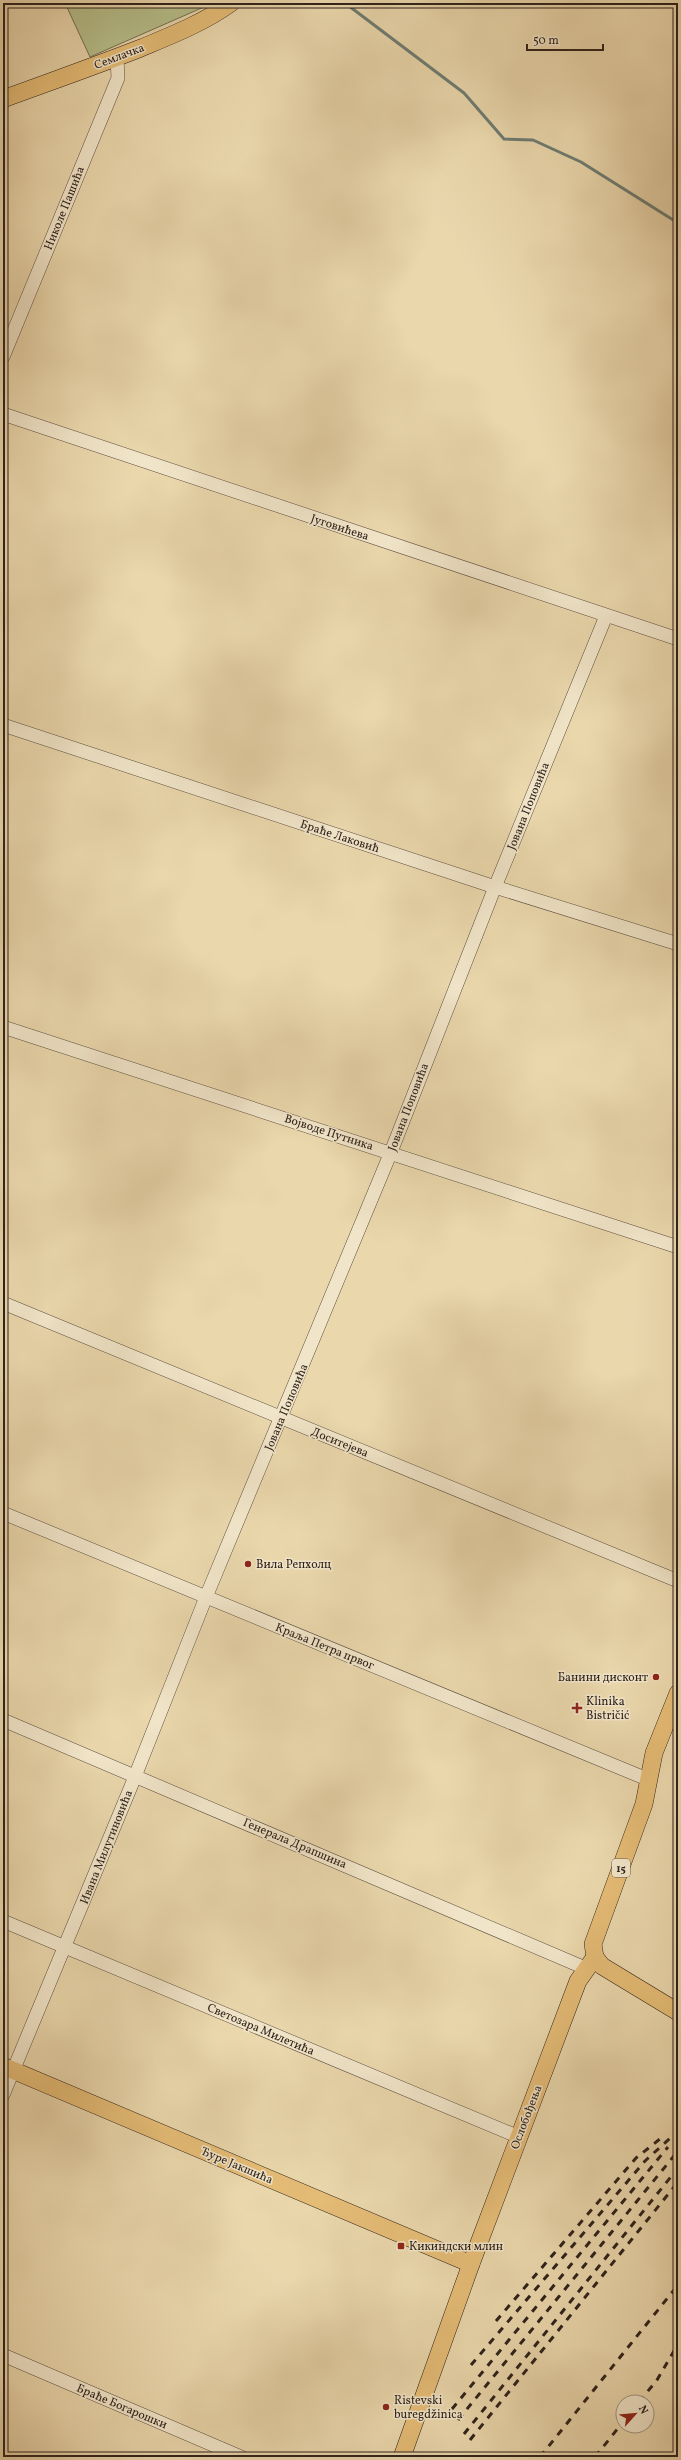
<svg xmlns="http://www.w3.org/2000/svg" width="681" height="2460" viewBox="0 0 681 2460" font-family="Vollkorn,serif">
<rect width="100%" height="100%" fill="#ead7ac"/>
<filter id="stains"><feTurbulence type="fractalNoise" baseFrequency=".005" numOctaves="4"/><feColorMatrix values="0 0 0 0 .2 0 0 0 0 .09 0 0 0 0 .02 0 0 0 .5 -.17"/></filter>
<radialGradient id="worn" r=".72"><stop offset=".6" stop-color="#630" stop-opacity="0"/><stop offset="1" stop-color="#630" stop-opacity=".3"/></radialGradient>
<path fill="#b6be8a" stroke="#727053" d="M65,3H213L90,57Z"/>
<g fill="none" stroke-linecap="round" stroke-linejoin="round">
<path stroke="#6e7d73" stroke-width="3" d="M345,3L464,93L504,139L533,140L581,162L678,223"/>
<g stroke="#5d4f40" stroke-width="14">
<g id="minor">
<path d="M3,357L118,78L117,58"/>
<path d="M3,414L678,639"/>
<path d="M3,725L495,887L678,944"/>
<path d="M3,1027L678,1247"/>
<path d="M3,1303L678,1581"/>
<path d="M3,1513L647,1779"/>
<path d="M3,1720L585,1968"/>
<path d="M3,1921L519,2137"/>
<path d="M3,2095L132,1784L206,1597L391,1152L495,887L606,616"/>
<path d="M3,2355L241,2457"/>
</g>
</g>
<g stroke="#2e221c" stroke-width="18">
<g id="major">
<path d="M3,99C49,82 95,66 141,48C172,35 203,23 231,3"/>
<path d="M678,1693L654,1753L644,1804L593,1944L595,1957L602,1966L678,2012"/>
<path d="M3,2066L471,2264"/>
<path d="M402,2457L471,2264L578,1981L595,1957"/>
</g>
</g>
<use href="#minor" stroke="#f1e5c9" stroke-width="13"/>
<use href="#major" stroke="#e5bc76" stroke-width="17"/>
<g stroke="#2e221c" stroke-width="3" stroke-dasharray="7 7" stroke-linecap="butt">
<path d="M496,2321L636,2158L665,2135"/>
<path d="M471,2365L645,2161L678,2131"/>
<path d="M639,2402L657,2380L678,2344"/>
<path d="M452,2409L668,2147"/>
<path d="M458,2420L678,2151"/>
<path d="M464,2434L678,2168"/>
<path d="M470,2440L678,2182"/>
<path d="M540,2457L678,2285"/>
<path d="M595,2457L623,2422"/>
</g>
</g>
<g fill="#8f2418" stroke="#f1e5c9" stroke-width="1.5">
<circle cx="248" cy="1564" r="4"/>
<circle cx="656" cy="1677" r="4"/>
<path d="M575 1702h4v4h4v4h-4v4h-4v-4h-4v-4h4z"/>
<rect x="397" y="2242" width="8" height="8" rx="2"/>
<circle cx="386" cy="2407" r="4"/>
</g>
<g text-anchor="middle" stroke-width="3" stroke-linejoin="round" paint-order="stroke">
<rect fill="#f1e5c9" stroke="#685c50" stroke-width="1" x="612" y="1859" width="18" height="18" rx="3"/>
<g font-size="11" font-weight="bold" fill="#2e221c">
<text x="621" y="1872">15</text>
</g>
<g font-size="12" fill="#2e221c" stroke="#f1e5c9">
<text transform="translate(119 56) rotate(-21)" y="4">Семлачка</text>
<text transform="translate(64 208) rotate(-68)" y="4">Николе Пашића</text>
<text transform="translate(340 527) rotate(18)" y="4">Југовићева</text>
<text transform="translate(528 806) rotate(-68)" y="4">Јована Поповића</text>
<text transform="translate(340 836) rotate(18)" y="4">Браће Лаковић</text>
<text transform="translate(408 1107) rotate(-69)" y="4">Јована Поповића</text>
<text transform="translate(329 1132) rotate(18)" y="4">Војводе Путника</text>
<text transform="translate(286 1407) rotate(-67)" y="4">Јована Поповића</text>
<text transform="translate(340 1442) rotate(22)" y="4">Доситејева</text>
<text transform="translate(325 1646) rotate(22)" y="4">Краља Петра првог</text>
<text transform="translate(295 1843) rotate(23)" y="4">Генерала Драпшина</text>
<text transform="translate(106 1847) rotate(-68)" y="4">Ивана Милутиновића</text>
<text transform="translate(261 2029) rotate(23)" y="4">Светозара Милетића</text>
<text transform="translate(526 2117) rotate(-69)" y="4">Ослобођења</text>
<text transform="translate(237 2165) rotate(23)" y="4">Ђуре Јакшића</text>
<text transform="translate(122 2406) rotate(23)" y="4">Браће Богарошки</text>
</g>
<g font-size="12" fill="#2e221c" stroke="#f1e5c9" text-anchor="start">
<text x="256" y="1568">Вила Репхолц</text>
<text x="648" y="1681" text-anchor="end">Банини дисконт</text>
<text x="586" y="1705">Klinika<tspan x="586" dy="14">Bistričić</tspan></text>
<text x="409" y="2250">Кикиндски млин</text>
<text x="394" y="2404">Ristevski<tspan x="394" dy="14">buregdžinica</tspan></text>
</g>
</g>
<rect width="681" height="2460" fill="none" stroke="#ead7ac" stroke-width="16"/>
<rect x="4" y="4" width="673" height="2452" fill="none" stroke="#2e221c" stroke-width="2"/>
<rect x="8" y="8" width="665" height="2444" fill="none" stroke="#2e221c"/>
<g transform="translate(635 2414) rotate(63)"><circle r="19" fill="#f1e5c9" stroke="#a39784"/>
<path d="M0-3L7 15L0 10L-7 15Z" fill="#8f2418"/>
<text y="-6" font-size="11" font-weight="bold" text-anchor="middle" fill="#2e221c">N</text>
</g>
<path d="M527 44v6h76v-6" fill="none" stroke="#2e221c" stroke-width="2"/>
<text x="533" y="44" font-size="12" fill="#2e221c" stroke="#f1e5c9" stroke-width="3" paint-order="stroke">50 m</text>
<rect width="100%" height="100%" filter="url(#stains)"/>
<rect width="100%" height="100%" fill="url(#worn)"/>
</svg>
